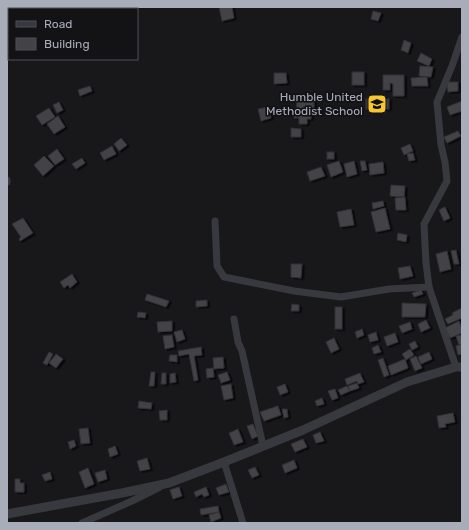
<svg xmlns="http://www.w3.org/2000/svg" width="469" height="530" viewBox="0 0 469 530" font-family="Rubik,sans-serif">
<defs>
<filter id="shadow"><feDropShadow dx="2.5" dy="1.5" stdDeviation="0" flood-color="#0009"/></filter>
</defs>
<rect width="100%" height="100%" fill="#18171a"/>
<g fill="#424247" stroke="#323136" filter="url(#shadow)">
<path d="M219,7H232L234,18L222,21Z"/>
<path d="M373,11L381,13L378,21L371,19Z"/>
<path d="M404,40L411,43L408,53L401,50Z"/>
<path d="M421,53L432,59L429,66L417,61Z"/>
<path d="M420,66L433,67L431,77L419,76Z"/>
<rect x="352" y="72" width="12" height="13"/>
<path d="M274,73H286L287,83L274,84Z"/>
<path d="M383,75H404V96H393V84L390,83V90H383Z"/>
<path d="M427,77L428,86H412L411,78Z"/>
<path d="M447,82H458V91L448,92Z"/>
<path d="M90,86L92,91L80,96L78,90Z"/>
<path d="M306,96V101H314V110H311V119H307V124H299V118H294V109H297L296,97Z"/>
<rect x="366" y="99" width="23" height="10"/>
<path d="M462,101V111L450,115L447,107Z"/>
<path d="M59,102L63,110L57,113L53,105Z"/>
<path d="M268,107L271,118L261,121L258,109Z"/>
<path d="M49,108L55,117L42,125L36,116Z"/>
<path d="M58,116L65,127L54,134L47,124Z"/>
<path d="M291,128L301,129V137H291Z"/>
<path d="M458,131L461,136L447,143L444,137Z"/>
<path d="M121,138L127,145L119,151L114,144Z"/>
<path d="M410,144L413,151L404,155L401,148Z"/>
<path d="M112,146L116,154L104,160L100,153Z"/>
<path d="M57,149L64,159L55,165L48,156Z"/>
<rect x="327" y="152" width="7" height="7"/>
<path d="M413,153L415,160L409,161L407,154Z"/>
<path d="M44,156L54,166L43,176L34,165Z"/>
<path d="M82,158L85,163L76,169L72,164Z"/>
<path d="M339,161L343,172L331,177L327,165Z"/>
<path d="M354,161L357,174L347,177L344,164Z"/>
<path d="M360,161H365L367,170L362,171Z"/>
<path d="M383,162L384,173L370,175L369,164Z"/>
<path d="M321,167L325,176L310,181L307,172Z"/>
<path d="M391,185L405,186L404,197L390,196Z"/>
<path d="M405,197L406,210H396L395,198Z"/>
<path d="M383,201L384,206L373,209L372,203Z"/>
<path d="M445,207L450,218L444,221L439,210Z"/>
<path d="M385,208L390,229L376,232L371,212Z"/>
<path d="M351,209L354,225L340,227L337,212Z"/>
<path d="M23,218L33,233L20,241L19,239L21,237L12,224Z"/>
<path d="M398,233L407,235L406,242L397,240Z"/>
<path d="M456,250L459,264H454L451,251Z"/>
<path d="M447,251L451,269L440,272L436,254Z"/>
<path d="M291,264H302L301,278L291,277Z"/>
<path d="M410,266L413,276L400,279L398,268Z"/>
<path d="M72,274L77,282L70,288L68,285L64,288L60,282Z"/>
<path d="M421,290L423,294L414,297L412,293Z"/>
<path d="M147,294L169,301L166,307L145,300Z"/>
<path d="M207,300V306L196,307V301Z"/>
<path d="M402,303L426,304L425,317H402Z"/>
<path d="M292,304L299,305V311H291Z"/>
<rect x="335" y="307" width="7" height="22"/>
<path d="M462,308V318L448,324L445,319L453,315L452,313Z"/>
<path d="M138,312L146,313L145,318L137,317Z"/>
<path d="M426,320L430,328L421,332L418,324Z"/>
<path d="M172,321V331L158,332L157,322Z"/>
<path d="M459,321L462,329V333L450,338L445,328Z"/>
<path d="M410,322L412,329L402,333L399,326Z"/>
<path d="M362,329L364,335L357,338L355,332Z"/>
<path d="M182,330L185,339L177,342L174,332Z"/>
<path d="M376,332L378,340L370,342L368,335Z"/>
<path d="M395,333L398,342L387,346L384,337Z"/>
<path d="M172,335L174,347L165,349L163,336Z"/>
<path d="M462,335V344L459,345L456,336Z"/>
<path d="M334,338L339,349L331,353L326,342Z"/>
<path d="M415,341L418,347L412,350L409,344Z"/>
<path d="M462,344V354L458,355L456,346Z"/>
<path d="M378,345L381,352L374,354L372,348Z"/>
<path d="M201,347L202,355L194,356L198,380L194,381L189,354L179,356L178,351Z"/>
<path d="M410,349L414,355L406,360L402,354Z"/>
<path d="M49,352L53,354L47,365L43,363Z"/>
<path d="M429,352L432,359L421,364L418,357Z"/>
<path d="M56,354L63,359L56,368L49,363Z"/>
<path d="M170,355H177V362L169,361Z"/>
<path d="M416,356L422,368L415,371L410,359Z"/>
<path d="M223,357L224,368L214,369L213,358Z"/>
<path d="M383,358L389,375L384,377L378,360Z"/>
<path d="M405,359L408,368L391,375L388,366Z"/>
<path d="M213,368L214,377L207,378L206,369Z"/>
<path d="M151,372H155L154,386H149Z"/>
<path d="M227,372L230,380L221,383L218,375Z"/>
<path d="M162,373H166V384H161Z"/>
<path d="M175,373L176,382L170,383V374Z"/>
<path d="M360,373L364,382L358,384L357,381L347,385L345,379Z"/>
<path d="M357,383L359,388L350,391L348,386Z"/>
<path d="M231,384L233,398L224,400L221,386Z"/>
<path d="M285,384L288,392L280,395L277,387Z"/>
<path d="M347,386L350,391L341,395L338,390Z"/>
<path d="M335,389L338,398L332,400L328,391Z"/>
<path d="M322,398L324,404L317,406L315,401Z"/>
<path d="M139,401L152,403L151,409L138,408Z"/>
<path d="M278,406L281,415L264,421L260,412Z"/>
<path d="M282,409H287L288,417L284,418Z"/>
<path d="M167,410V420H160L159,411Z"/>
<path d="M453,413L455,422L445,424L446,427L439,428L437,416Z"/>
<path d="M253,424L258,436L252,439L247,426Z"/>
<path d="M88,428L90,443L81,444L79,429Z"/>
<path d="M238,429L243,442L234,445L229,433Z"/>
<path d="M320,432L324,441L316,443L313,435Z"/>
<path d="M303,439L307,447L295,452L291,444Z"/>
<path d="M74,440L76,446L70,449L68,442Z"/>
<path d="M115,446L118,454L110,457L108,449Z"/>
<path d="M147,458L150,469L140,471L137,461Z"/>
<path d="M294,460L297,468L285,473L282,465Z"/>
<path d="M255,467L259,475L252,478L248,470Z"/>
<path d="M88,468L94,484L85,488L79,472Z"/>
<path d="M105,470L107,479L98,482L95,473Z"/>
<path d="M50,472L52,479L45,481L42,475Z"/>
<path d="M15,479H20V483H24V492H15Z"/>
<path d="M226,484L229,492L219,495L216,488Z"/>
<path d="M179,487L182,496L173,499L170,490Z"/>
<path d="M206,487L209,495L204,497L202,494L196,497L194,492Z"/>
<path d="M218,506L219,512L201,515L200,509Z"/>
<path d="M219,512L221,518L211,522L209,515Z"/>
</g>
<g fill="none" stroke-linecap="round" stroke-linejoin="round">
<g stroke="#38393f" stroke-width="7">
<path d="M7,180V182"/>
<path d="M215,221L217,266L224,277L294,291L341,297L389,289L429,287"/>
<path d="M234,319L238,342L242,351L263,446"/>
<path d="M456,367L438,314L429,287L426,263L424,224L447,181L445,162L441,145L437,102L452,66L462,37"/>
<path d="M224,462L243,523"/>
<path d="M82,523L132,501L160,487"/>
</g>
<path stroke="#38393f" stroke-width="9" d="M7,514L122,493L169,483L224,462L303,430L407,382L456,367H462"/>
</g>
<defs>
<g id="school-square" transform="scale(1)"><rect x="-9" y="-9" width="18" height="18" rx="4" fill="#f7c732" stroke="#131215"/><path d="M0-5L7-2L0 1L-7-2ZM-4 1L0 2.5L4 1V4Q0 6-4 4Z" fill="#111"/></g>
</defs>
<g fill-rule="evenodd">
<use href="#school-square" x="377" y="104"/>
</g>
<g text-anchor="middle" stroke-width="3.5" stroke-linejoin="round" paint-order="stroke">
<g font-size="12" fill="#a9adba" stroke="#131215" text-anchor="end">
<text x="363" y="101">Humble United<tspan x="363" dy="14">Methodist School</tspan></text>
</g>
</g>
<rect width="469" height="530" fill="none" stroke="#a9adba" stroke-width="16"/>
<rect x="8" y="8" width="130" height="52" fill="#131215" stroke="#4f5057"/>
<rect x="16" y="21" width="20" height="6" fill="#38393f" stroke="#4f5057"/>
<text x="44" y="28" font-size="12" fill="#a9adba">Road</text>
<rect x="16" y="38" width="20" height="12" fill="#424247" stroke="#4f5057"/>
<text x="44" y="48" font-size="12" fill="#a9adba">Building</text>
</svg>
